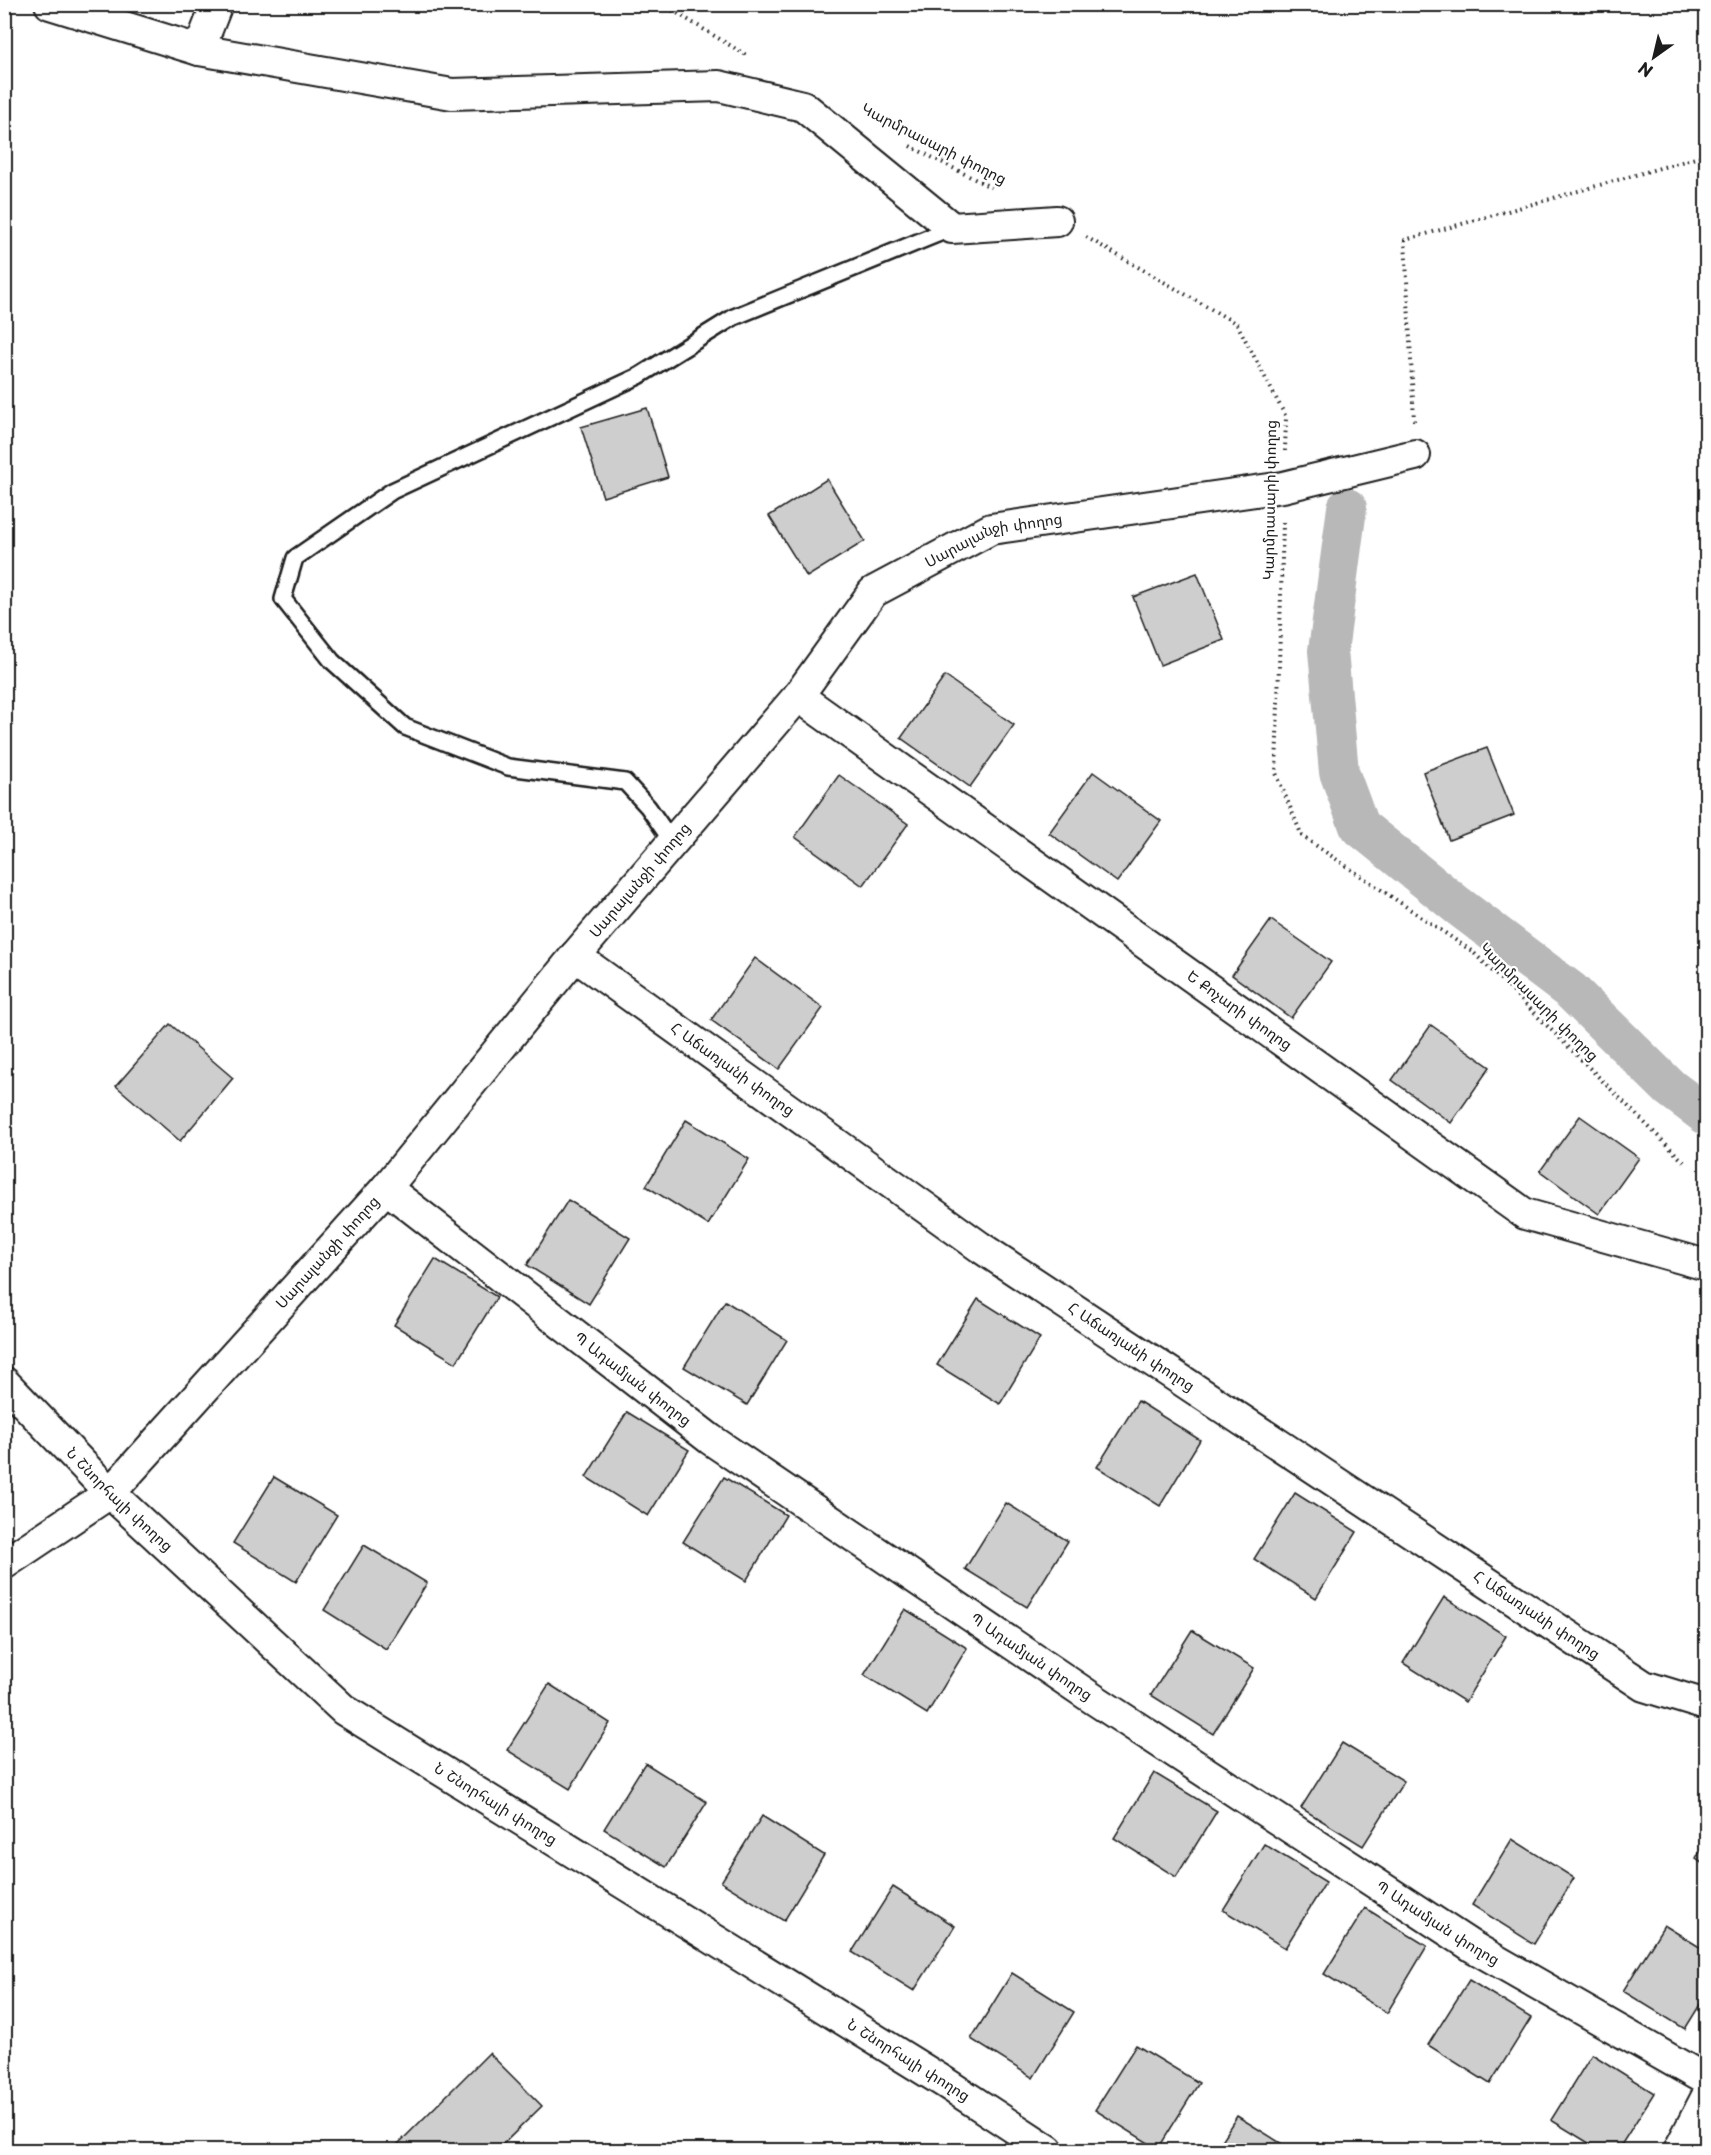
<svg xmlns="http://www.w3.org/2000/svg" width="1711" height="2155" viewBox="0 0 1711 2155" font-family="'Playpen Sans','Noto Sans Armenian',sans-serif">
<rect width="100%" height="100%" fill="#fff"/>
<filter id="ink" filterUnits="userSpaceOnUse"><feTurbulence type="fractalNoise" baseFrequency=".0167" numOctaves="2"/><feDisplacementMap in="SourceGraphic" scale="12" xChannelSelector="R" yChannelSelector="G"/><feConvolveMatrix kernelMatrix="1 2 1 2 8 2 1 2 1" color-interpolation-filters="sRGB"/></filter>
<g filter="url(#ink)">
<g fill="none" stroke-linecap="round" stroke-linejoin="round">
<path stroke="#b8b8b8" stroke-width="40" d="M1347,508L1328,651L1339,772L1359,826L1457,905L1571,991L1670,1088L1706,1115"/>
</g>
<g fill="#cecece" stroke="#1c1c1c" stroke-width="1.5">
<path d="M647,408L668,477L603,497L581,427Z"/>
<path d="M827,479L865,541L807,577L769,516Z"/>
<path d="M1197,573L1224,640L1160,665L1133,597Z"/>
<path d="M945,676L1014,725L970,787L901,738Z"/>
<path d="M1487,748L1514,815L1449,840L1423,772Z"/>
<path d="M1093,772L1161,821L1117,882L1049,833Z"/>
<path d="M839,775L908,824L863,886L795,837Z"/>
<path d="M1271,920L1331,962L1291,1018L1232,975Z"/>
<path d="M755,958L823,1008L779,1069L711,1020Z"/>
<path d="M170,1024L233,1078L180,1141L116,1086Z"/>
<path d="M1431,1025L1490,1067L1451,1123L1392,1080Z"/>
<path d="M1580,1116L1639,1158L1599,1214L1540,1171Z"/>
<path d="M686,1120L749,1159L708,1225L646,1186Z"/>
<path d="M568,1200L630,1238L589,1304L527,1265Z"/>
<path d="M435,1259L497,1297L456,1363L394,1325Z"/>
<path d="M978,1299L1040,1338L1000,1404L937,1365Z"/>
<path d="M725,1301L787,1340L747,1405L684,1367Z"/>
<path d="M1138,1401L1200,1440L1160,1506L1097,1467Z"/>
<path d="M627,1412L689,1450L648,1516L586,1477Z"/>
<path d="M274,1477L337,1515L296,1582L233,1543Z"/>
<path d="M724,1477L786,1515L746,1581L683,1542Z"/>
<path d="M1295,1493L1357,1532L1316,1598L1254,1559Z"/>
<path d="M1006,1503L1068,1541L1027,1607L965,1569Z"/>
<path d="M364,1545L427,1583L386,1649L324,1610Z"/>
<path d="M1444,1597L1506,1636L1465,1702L1403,1663Z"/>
<path d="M905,1609L967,1648L927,1714L864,1675Z"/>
<path d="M1192,1630L1254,1668L1213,1734L1151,1695Z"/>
<path d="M549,1684L610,1723L570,1789L507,1750Z"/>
<path d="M1342,1743L1404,1781L1363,1846L1301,1808Z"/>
<path d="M645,1763L707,1802L666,1867L604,1829Z"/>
<path d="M1154,1773L1217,1811L1176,1877L1114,1838Z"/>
<path d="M762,1816L824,1855L784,1921L721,1882Z"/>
<path d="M1512,1839L1574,1878L1534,1944L1472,1905Z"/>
<path d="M1706,1841V1866L1696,1859Z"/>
<path d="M1264,1844L1326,1882L1285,1948L1223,1910Z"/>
<path d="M893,1887L955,1926L914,1991L852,1952Z"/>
<path d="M1365,1908L1427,1946L1387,2013L1324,1974Z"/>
<path d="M1664,1925L1706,1951V1995L1685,2029L1623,1991Z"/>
<path d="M1012,1973L1074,2012L1033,2078L971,2039Z"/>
<path d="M1469,1980L1531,2018L1490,2084L1428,2045Z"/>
<path d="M1136,2045L1199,2083L1158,2149L1095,2110Z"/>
<path d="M489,2053L542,2106L497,2150H392Z"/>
<path d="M1592,2054L1654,2093L1618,2150H1600L1551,2120Z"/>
<path d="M1237,2116L1292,2150H1215Z"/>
</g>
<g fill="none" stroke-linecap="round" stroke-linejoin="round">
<g stroke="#1c1c1c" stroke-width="20">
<path id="service" d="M673,843L648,807L625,782L508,767L405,727L332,661L283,599L295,558L392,491L639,376L734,317L952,228"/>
</g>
<g stroke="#1c1c1c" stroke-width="34">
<g id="minor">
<path d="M50,4L199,50L452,94L719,86L803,106L952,228L1057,221"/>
<path d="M199,50L217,4"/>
<path id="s1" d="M798,696L1525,1214L1706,1265"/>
<path id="s2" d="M575,956L980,1247L1644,1686L1706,1705"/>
<path id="s3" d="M386,1188L710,1439L1092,1698L1473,1947L1706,2080"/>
<path id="s4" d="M4,1382L110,1493L344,1710L944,2082L1048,2150"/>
<path id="s5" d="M4,1564L110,1493L386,1188L575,956L798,696L873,592L991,529L1283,487L1415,455"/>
<path d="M1679,2150L1706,2098"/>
</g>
</g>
<g stroke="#1c1c1c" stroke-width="4" stroke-dasharray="1.5 4.5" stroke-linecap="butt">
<path d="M662,4L746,55"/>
<path d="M910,146L994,189"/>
<path d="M1086,237L1237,324L1286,417L1285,451"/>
<path d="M1414,421L1405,240L1706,155"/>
<path d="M1283,522L1276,773L1302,836L1473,952L1684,1162"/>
</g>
<use href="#service" stroke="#fff" stroke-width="15"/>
<use href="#minor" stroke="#fff" stroke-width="30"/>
</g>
</g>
<g text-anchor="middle" stroke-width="4.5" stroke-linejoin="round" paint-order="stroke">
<g font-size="15" fill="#1c1c1c" stroke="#fff">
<text transform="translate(934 144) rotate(27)" y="5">Կարմրասարի փողոց</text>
<text transform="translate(1270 500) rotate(-89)" y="5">Կարմրասարի փողոց</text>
<text dy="5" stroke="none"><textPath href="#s5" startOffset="1442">Սարալանջի փողոց</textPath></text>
<text dy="5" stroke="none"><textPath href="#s5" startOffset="938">Սարալանջի փողոց</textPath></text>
<text transform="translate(1539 1002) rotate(45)" y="5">Կարմրասարի փողոց</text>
<text dy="5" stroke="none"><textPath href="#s1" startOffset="542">Ե Քոչարի փողոց</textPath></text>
<text dy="5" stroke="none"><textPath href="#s2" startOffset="194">Հ Աճառյանի փողոց</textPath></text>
<text dy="5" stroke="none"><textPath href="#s5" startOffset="452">Սարալանջի փողոց</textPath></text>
<text dy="5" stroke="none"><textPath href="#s2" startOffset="680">Հ Աճառյանի փողոց</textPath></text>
<text dy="5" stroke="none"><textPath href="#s3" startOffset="312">Պ Ադամյան փողոց</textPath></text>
<text dy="5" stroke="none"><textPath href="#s4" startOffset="165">Ն Շնորհալի փողոց</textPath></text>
<text dy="5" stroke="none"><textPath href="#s2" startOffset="1166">Հ Աճառյանի փողոց</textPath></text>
<text dy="5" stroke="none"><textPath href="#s3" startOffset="798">Պ Ադամյան փողոց</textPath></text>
<text dy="5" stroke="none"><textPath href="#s4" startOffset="651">Ն Շնորհալի փողոց</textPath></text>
<text dy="5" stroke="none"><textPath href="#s3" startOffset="1284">Պ Ադամյան փողոց</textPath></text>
<text dy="5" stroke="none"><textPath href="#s4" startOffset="1137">Ն Շնորհալի փողոց</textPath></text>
</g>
</g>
<rect width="1711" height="2155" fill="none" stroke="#fff" stroke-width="24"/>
<rect x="12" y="12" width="1687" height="2131" fill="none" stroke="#1c1c1c" stroke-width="2" filter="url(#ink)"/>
<g transform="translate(1654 57) rotate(214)" stroke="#ffffff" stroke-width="4.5" paint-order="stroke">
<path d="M0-4.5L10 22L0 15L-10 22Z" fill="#1c1c1c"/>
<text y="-9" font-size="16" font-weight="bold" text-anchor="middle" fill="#1c1c1c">N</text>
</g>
</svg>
